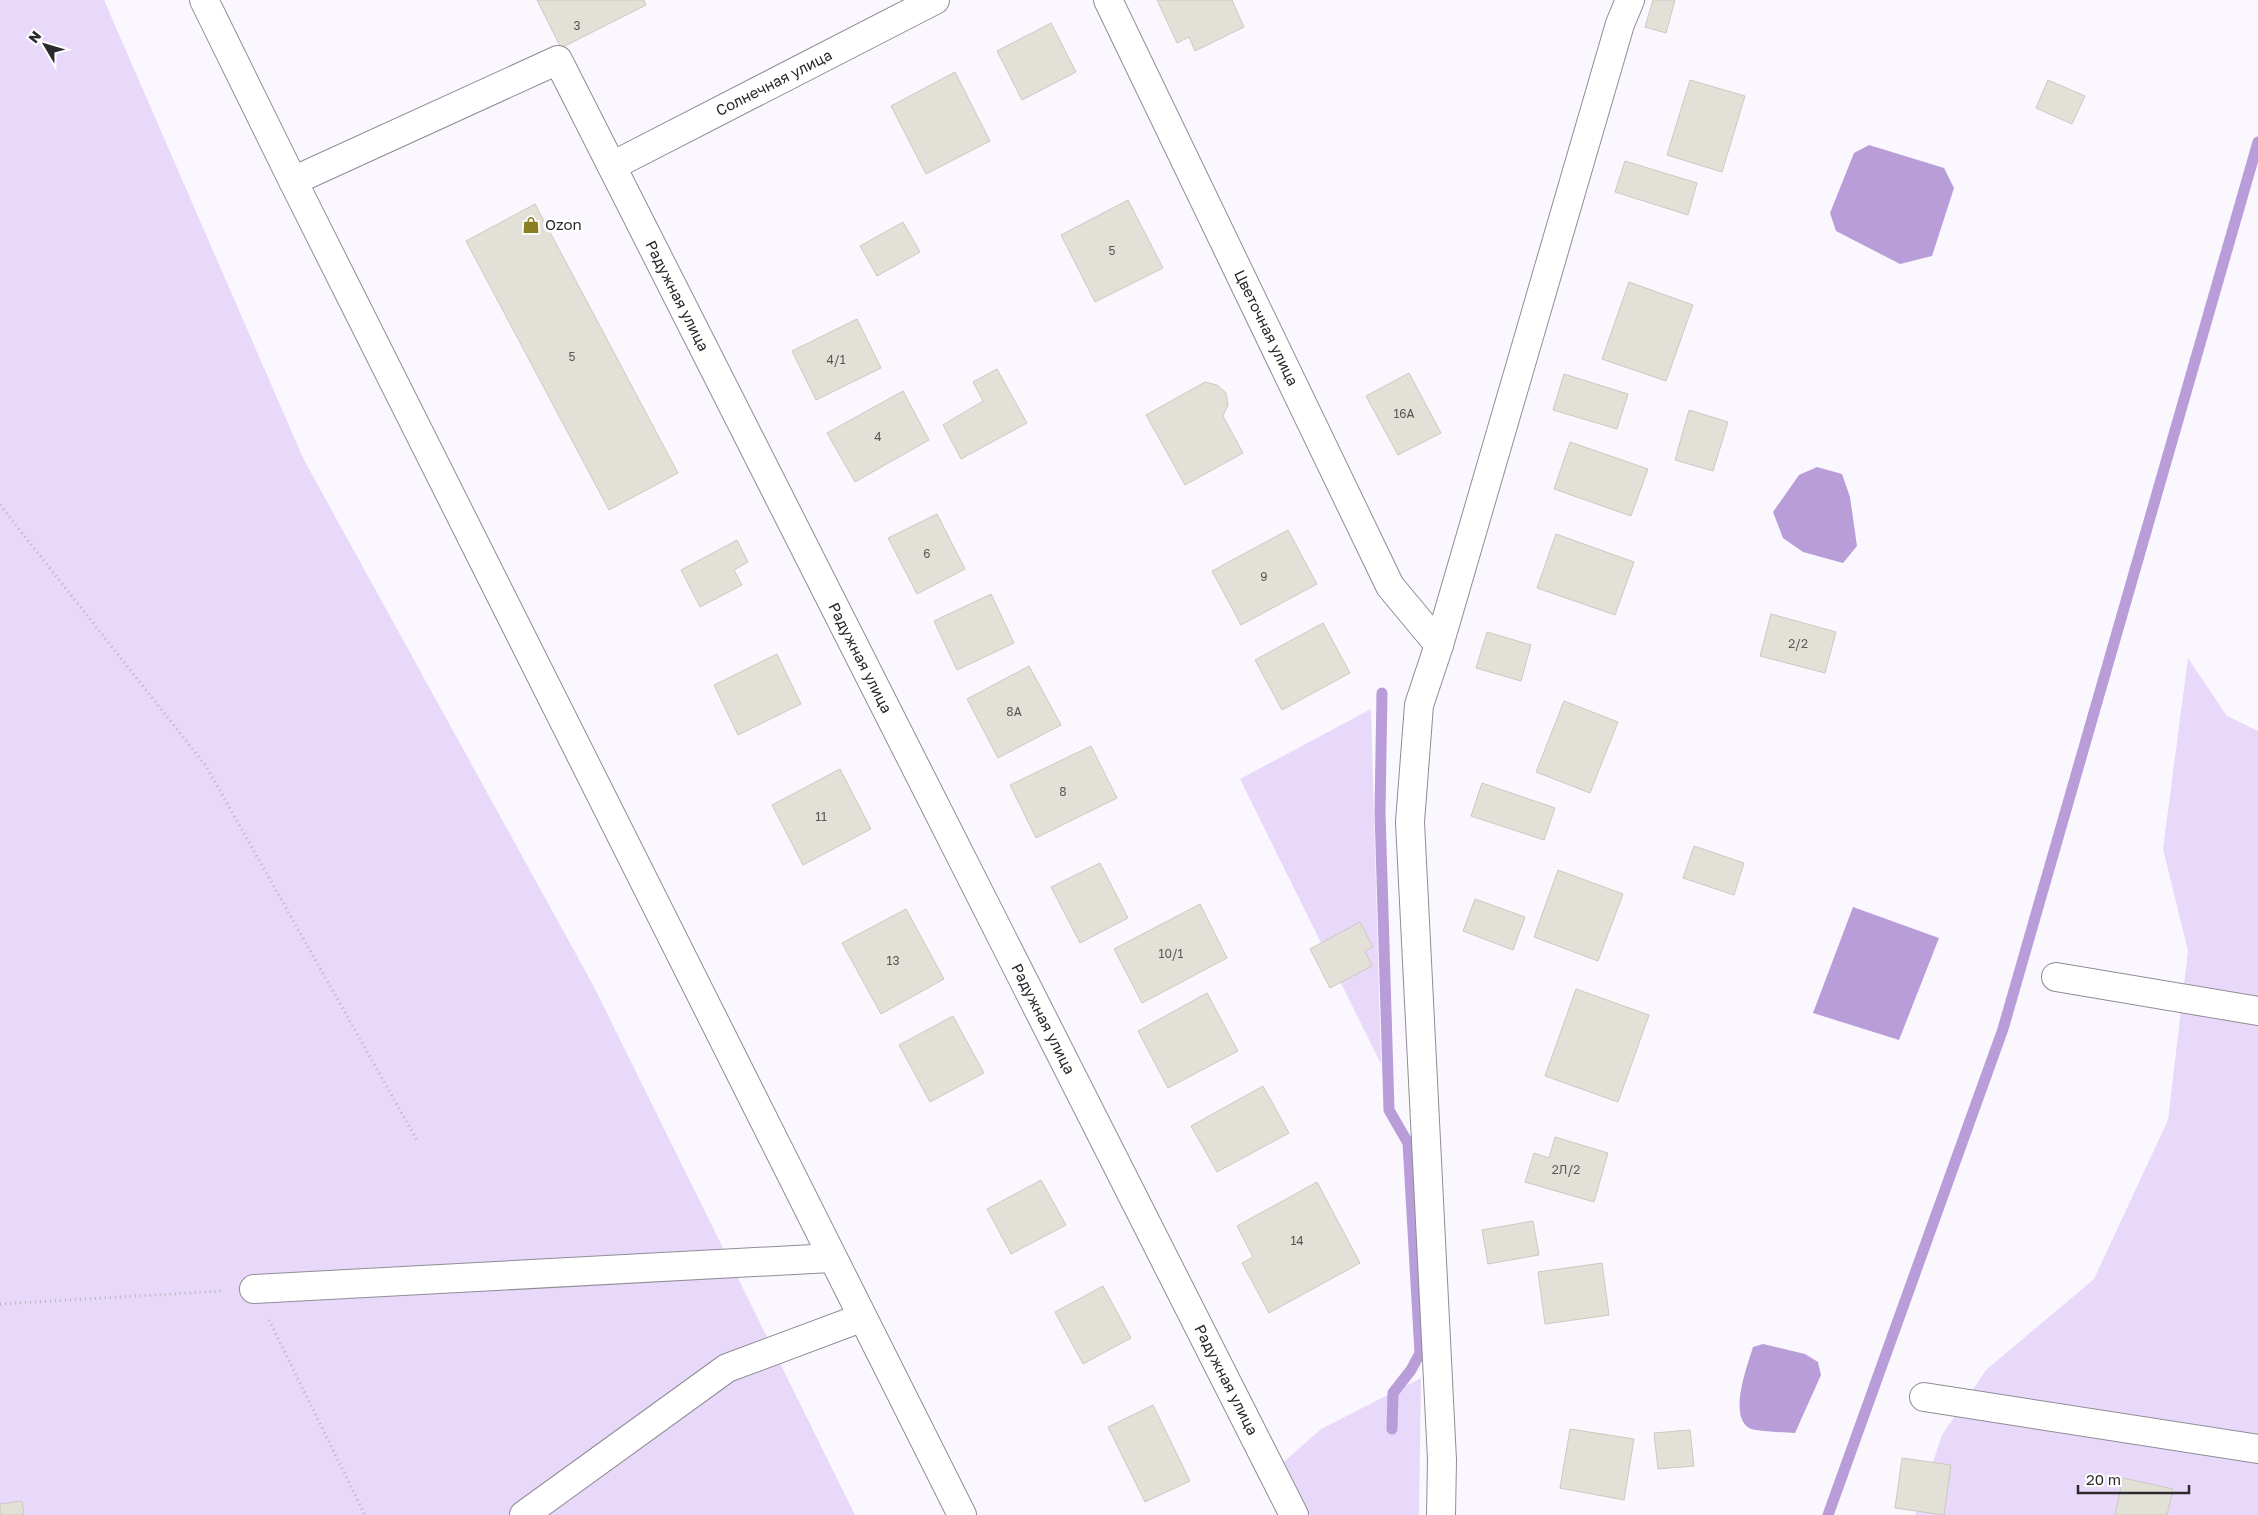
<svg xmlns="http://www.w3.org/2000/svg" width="2258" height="1515" viewBox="0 0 2258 1515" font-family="'Golos Text',sans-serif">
<rect width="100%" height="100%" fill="#fbf7ff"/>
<g fill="#e8d9fb">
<path d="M0,0H104L304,460L593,985L855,1515H0Z"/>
<path d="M2188,658L2227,716L2258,731V1515H1915L1942,1435L1986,1370L2094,1279L2168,1120L2188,951L2163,849Z"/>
<path d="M1371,709L1381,1064L1240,779Z"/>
<path d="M1421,1378L1419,1515H1310L1284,1462L1321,1429Z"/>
</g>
<g fill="#b89dd8">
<path d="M1869,145L1944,168L1954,188L1932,256L1900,264L1836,231L1830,213L1854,153Z"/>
<path d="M1817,467L1842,474L1850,497L1857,546L1843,563L1803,552L1783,538L1773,512L1799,475Z"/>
<path d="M1853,907L1939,938L1899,1040L1813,1013Z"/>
<path d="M1763,1344L1805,1354L1818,1362L1821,1375L1795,1433C1785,1432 1757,1432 1749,1428C1728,1415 1748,1364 1753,1347Z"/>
</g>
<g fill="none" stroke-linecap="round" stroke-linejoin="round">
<g stroke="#b89dd8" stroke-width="11">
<path d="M1382,693L1380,812L1389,1110L1408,1143L1420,1353L1411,1370L1393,1393L1392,1429"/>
<path d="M1828,1515L2003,1029L2258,142"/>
</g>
</g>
<g fill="#e3e1d7" stroke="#cbc9c0">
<path d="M537,0H644L646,5L561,48Z"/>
<path d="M1157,0H1232L1244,27L1195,51L1189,37L1177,43Z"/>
<path d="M1653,0H1675L1666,33L1645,27Z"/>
<path d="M1051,23L1076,72L1022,100L997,51Z"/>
<path d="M955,72L990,141L926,174L891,106Z"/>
<path d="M1690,80L1745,96L1722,172L1667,155Z"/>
<path d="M2048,80L2085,96L2072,124L2036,108Z"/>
<path d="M1625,161L1697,183L1688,215L1615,192Z"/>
<path d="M1128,200L1163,268L1095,302L1061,235Z"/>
<path d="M535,204L678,473L609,510L466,241Z"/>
<path d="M903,222L920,252L877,276L860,246Z"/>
<path d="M1629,282L1693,305L1666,381L1602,359Z"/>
<path d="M857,319L881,368L816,400L792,351Z"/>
<path d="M997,369L1027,423L961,459L943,425L983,401L973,382Z"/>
<path d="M1409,373L1441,433L1398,455L1366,396Z"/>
<path d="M1564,374L1628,394L1617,429L1553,410Z"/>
<path d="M1205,382L1217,385L1226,393L1228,405L1223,416L1243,453L1185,485L1146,415Z"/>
<path d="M903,391L929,440L855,482L827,433Z"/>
<path d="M1689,410L1728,422L1713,471L1675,460Z"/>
<path d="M1570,442L1648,469L1631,516L1554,489Z"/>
<path d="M937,514L965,569L917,594L888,538Z"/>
<path d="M1288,530L1317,584L1241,625L1212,571Z"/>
<path d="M1556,534L1634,562L1615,615L1537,588Z"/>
<path d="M737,540L748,562L734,570L742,585L700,607L681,570Z"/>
<path d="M991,594L1014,643L957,670L934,621Z"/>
<path d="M1771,614L1836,632L1825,673L1760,656Z"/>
<path d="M1323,623L1350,673L1282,710L1255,660Z"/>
<path d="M1487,632L1531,645L1521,681L1476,668Z"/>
<path d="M777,654L801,704L738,735L714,685Z"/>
<path d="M1029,666L1061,725L998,758L967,699Z"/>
<path d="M1564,701L1618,722L1590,793L1536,772Z"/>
<path d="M1091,746L1117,798L1036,838L1010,785Z"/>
<path d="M840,769L871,829L803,865L772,805Z"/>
<path d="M1482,783L1555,808L1544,840L1471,816Z"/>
<path d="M1694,846L1744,863L1734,895L1683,878Z"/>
<path d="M1100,863L1128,918L1080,943L1051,887Z"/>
<path d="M1558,870L1623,894L1598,961L1534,937Z"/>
<path d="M1475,899L1525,917L1513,950L1463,931Z"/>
<path d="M1200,904L1227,958L1142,1003L1114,949Z"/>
<path d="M906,909L944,979L881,1014L842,943Z"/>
<path d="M1360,922L1373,947L1365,951L1372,966L1330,988L1310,949Z"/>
<path d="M1576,989L1649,1015L1618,1102L1545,1076Z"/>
<path d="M1207,993L1238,1051L1168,1088L1138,1031Z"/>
<path d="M953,1016L984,1073L930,1102L899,1045Z"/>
<path d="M1263,1086L1289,1133L1217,1172L1191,1126Z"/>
<path d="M1555,1137L1608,1153L1594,1202L1525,1182L1534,1153L1549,1158Z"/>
<path d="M1041,1180L1066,1225L1011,1254L987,1209Z"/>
<path d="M1317,1182L1360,1263L1269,1313L1242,1263L1253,1257L1237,1226Z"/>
<path d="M1533,1221L1539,1255L1488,1264L1482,1230Z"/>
<path d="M1602,1263L1609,1315L1545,1324L1538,1272Z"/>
<path d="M1103,1286L1131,1338L1083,1364L1055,1312Z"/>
<path d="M1153,1405L1190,1481L1145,1502L1108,1427Z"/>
<path d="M1570,1429L1634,1439L1624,1500L1560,1488Z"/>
<path d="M1690,1430L1694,1466L1658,1469L1654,1433Z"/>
<path d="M1902,1458L1951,1465L1944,1515L1895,1508Z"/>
<path d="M2123,1478L2173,1489L2167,1515H2115Z"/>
<path d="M22,1501L24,1515H0V1504Z"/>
</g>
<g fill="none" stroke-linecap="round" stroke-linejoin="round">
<g stroke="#908c95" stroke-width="30">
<g id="minor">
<path d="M204,0L293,181L962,1515"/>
<path d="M1108,0L1390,586L1439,645"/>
<path d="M612,166L935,0"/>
<path d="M293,181L558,60L1294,1515"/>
<path d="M2056,977L2258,1011"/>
<path d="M254,1289L831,1258"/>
<path d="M1924,1397L2258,1449"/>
<path d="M524,1515L727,1368L861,1318"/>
<path d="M1441,1515L1442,1460L1410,822L1419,705L1439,645L1620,24L1630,0"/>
</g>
</g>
<g stroke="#b6b3b9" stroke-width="3" stroke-dasharray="1 4" stroke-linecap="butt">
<path d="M0,505L206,766L418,1142"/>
<path d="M0,1304L222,1291"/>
<path d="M269,1320L365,1515"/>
</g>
<use href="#minor" stroke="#fff" stroke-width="28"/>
</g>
<defs>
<g id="shop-bare" transform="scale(1.35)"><path d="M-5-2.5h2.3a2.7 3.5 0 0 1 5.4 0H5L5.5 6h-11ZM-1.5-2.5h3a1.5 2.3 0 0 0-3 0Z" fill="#8a7e24" stroke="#fff" stroke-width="2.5" paint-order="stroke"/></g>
</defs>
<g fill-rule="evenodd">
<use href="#shop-bare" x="531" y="225"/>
</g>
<g text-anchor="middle" stroke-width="5" stroke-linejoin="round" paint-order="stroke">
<g font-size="12" fill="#585757">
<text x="577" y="30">3</text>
<text x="1112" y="255">5</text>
<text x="572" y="361">5</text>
<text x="836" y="364">4/1</text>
<text x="1404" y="418">16А</text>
<text x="878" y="441">4</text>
<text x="927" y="558">6</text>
<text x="1264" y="581">9</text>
<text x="1798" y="648">2/2</text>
<text x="1014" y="716">8А</text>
<text x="1063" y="796">8</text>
<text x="821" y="821">11</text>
<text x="1171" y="958">10/1</text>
<text x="893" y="965">13</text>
<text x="1566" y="1174">2Л/2</text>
<text x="1297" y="1245">14</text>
</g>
<g font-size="15" fill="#2a292c" stroke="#fff">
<text transform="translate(774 83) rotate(-27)" y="5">Солнечная улица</text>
<text transform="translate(677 296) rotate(63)" y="5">Радужная улица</text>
<text transform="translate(1266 328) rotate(64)" y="5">Цветочная улица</text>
<text transform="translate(860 658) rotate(63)" y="5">Радужная улица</text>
<text transform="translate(1043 1019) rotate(63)" y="5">Радужная улица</text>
<text transform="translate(1226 1380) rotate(63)" y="5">Радужная улица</text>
</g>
<g font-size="15" fill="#2a292c" stroke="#fff" text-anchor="start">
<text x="545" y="230">Ozon</text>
</g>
</g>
<g transform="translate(45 45) rotate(308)" stroke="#ffffff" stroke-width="4" paint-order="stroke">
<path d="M0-4L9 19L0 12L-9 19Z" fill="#2a292c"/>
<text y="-8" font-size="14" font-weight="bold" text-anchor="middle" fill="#2a292c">N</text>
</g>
<path d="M2078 1485v8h111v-8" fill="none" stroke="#2a292c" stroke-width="2.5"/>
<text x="2086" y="1485" font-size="15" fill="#2a292c" stroke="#ffffff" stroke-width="4" paint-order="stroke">20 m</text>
</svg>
